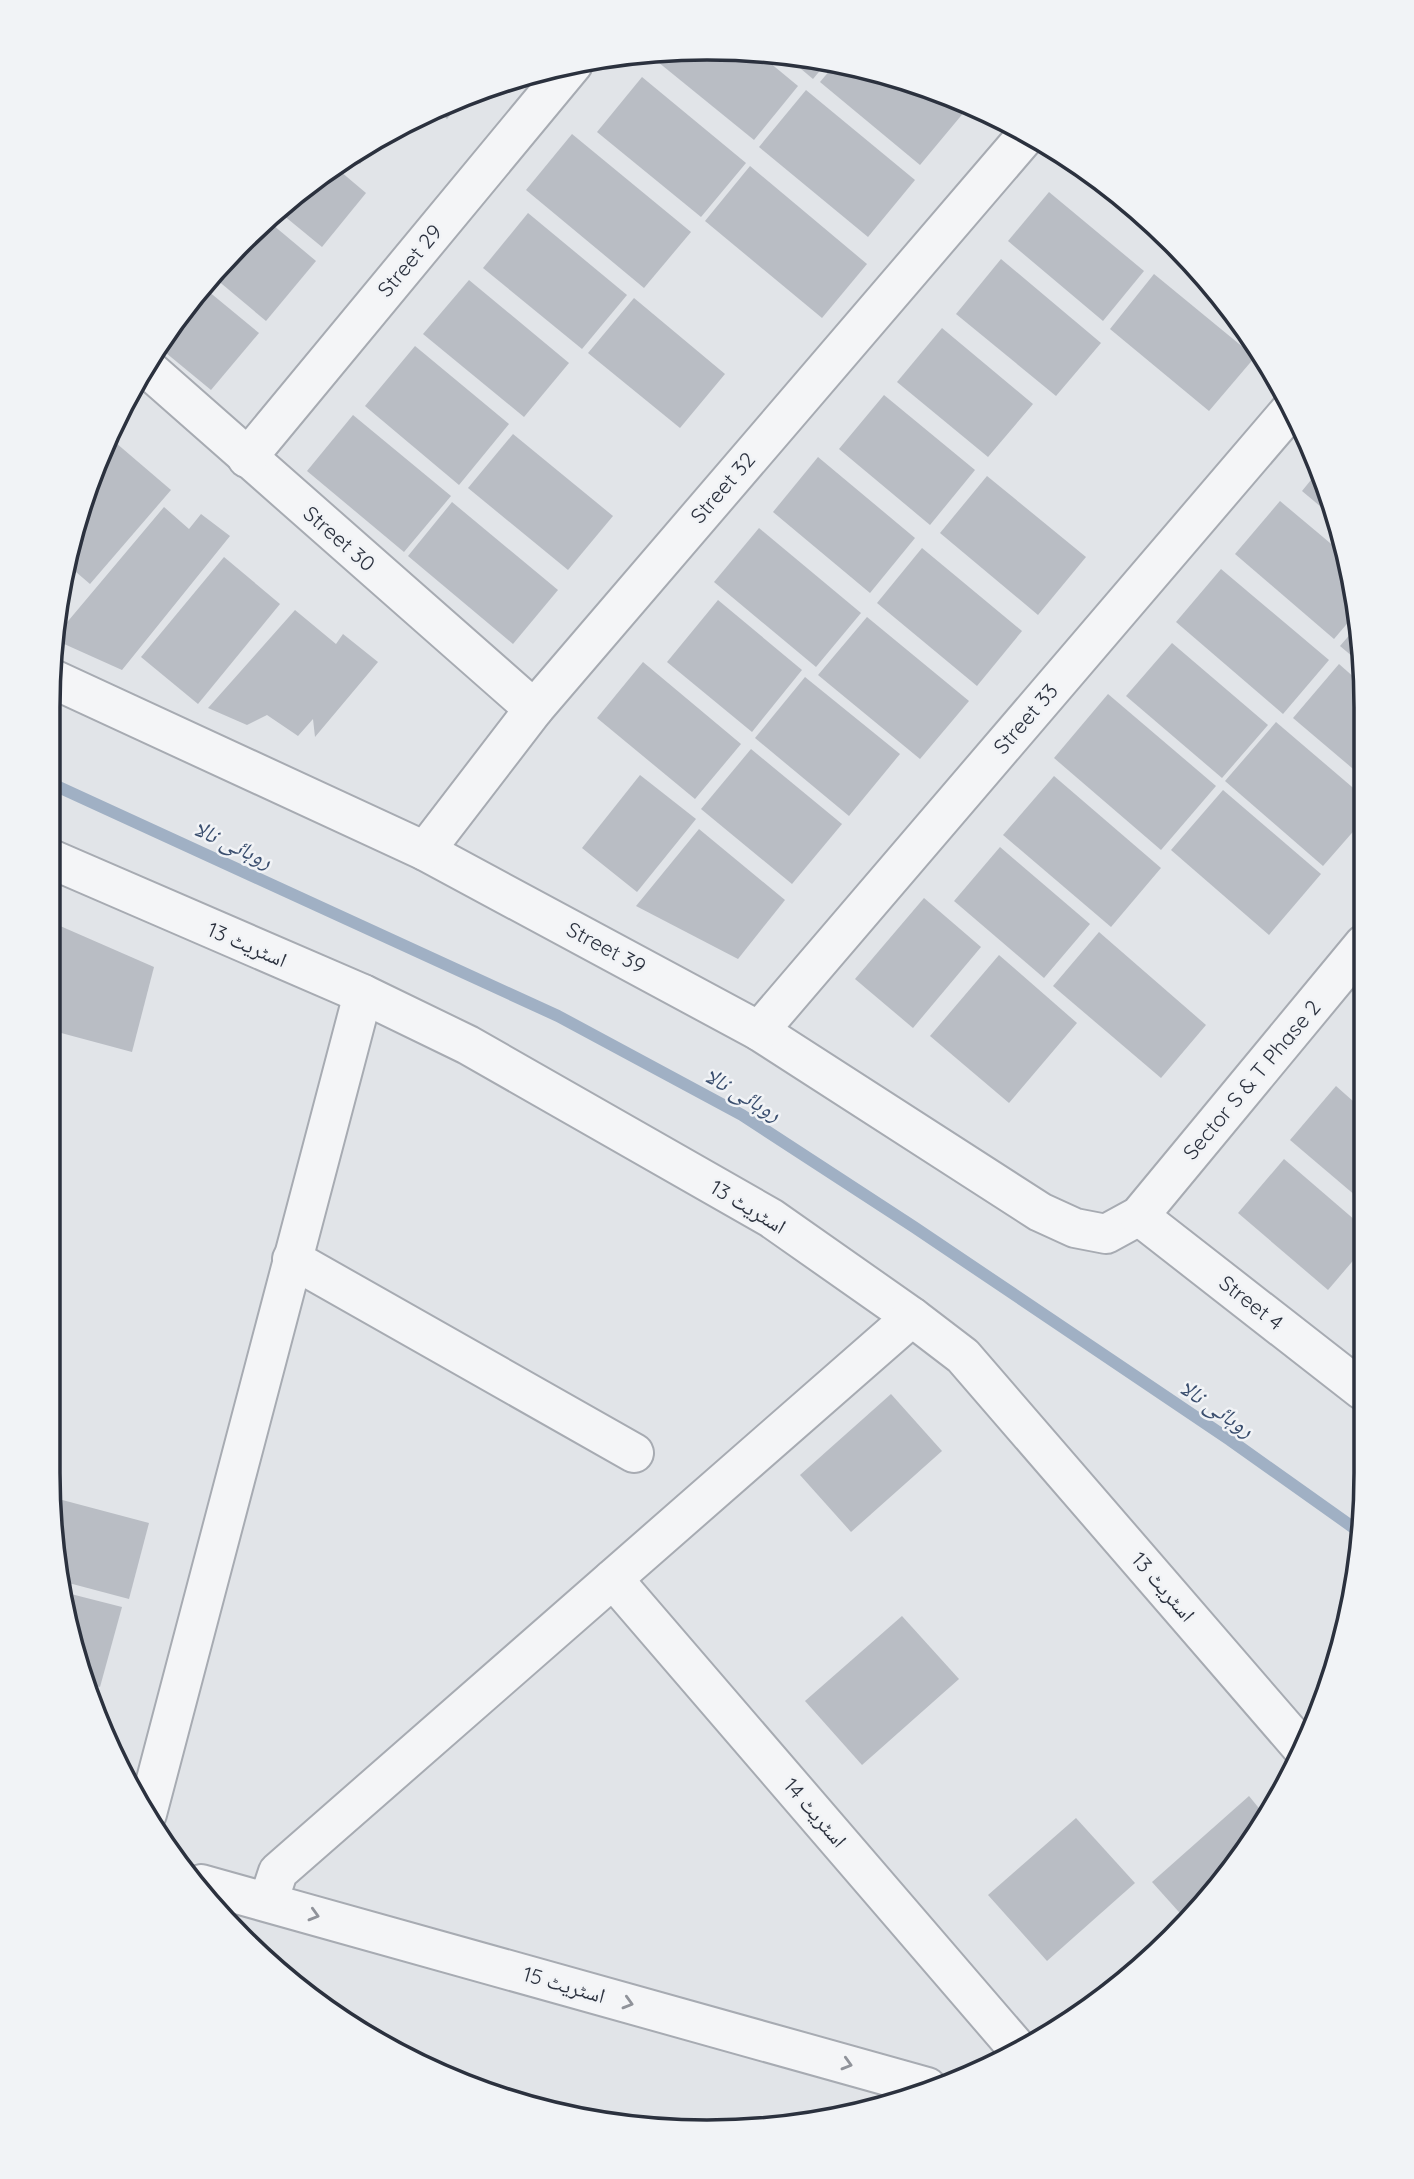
<svg xmlns="http://www.w3.org/2000/svg" width="1414" height="2179" viewBox="0 0 1414 2179" font-family="Quicksand,'Noto Naskh Arabic',sans-serif">
<rect width="100%" height="100%" fill="#e1e4e8"/>
<g fill="none" stroke-linecap="round" stroke-linejoin="round">
<path stroke="#a0b0c4" stroke-width="12" d="M52,784L558,1016L742,1115L914,1227L1230,1440L1361,1533"/>
</g>
<g fill="#b9bdc4">
<path d="M669,49L757,52L798,86L754,140L658,62Z"/>
<path d="M781,52L793,53L828,61L813,79Z"/>
<path d="M836,63L919,82L944,94L965,111L920,165L820,82Z"/>
<path d="M642,77L746,163L701,217L597,132Z"/>
<path d="M806,90L915,180L868,237L759,147Z"/>
<path d="M466,96L447,119L434,108L440,106Z"/>
<path d="M572,134L691,232L644,288L526,190Z"/>
<path d="M384,135L360,164L350,156Z"/>
<path d="M334,166L366,193L322,247L277,210L305,184Z"/>
<path d="M750,166L867,264L822,318L705,221Z"/>
<path d="M1049,192L1144,271L1103,321L1008,241Z"/>
<path d="M528,213L627,295L582,349L483,268Z"/>
<path d="M267,220L316,261L266,321L210,274Z"/>
<path d="M1001,259L1101,343L1056,396L956,314Z"/>
<path d="M1154,274L1255,357L1209,411L1110,329Z"/>
<path d="M469,280L569,363L524,417L423,334Z"/>
<path d="M202,286L259,333L211,390L160,348Z"/>
<path d="M634,298L725,374L680,428L588,353Z"/>
<path d="M942,328L1033,404L988,457L897,382Z"/>
<path d="M415,346L509,424L459,485L365,406Z"/>
<path d="M884,395L975,470L930,525L839,449Z"/>
<path d="M353,415L451,496L404,552L307,471Z"/>
<path d="M513,434L613,516L568,570L468,488Z"/>
<path d="M109,437L171,490L90,584L69,566Z"/>
<path d="M818,457L915,538L870,593L773,512Z"/>
<path d="M1319,470L1321,474L1339,522L1302,491Z"/>
<path d="M987,476L1086,557L1038,615L940,533Z"/>
<path d="M1280,501L1348,558L1357,612L1334,639L1235,554Z"/>
<path d="M452,502L558,590L513,644L408,556Z"/>
<path d="M164,507L189,529L201,514L230,536L122,670L53,639Z"/>
<path d="M759,528L861,613L816,667L714,582Z"/>
<path d="M922,548L1022,631L977,686L877,603Z"/>
<path d="M224,557L280,604L198,704L141,657Z"/>
<path d="M1221,569L1329,660L1283,714L1176,622Z"/>
<path d="M718,600L802,670L752,732L667,662Z"/>
<path d="M295,610L336,644L343,634L378,662L315,737L313,719L298,736L267,715L247,725L208,708Z"/>
<path d="M867,617L969,701L920,759L818,675Z"/>
<path d="M1359,624L1365,664V667L1340,646Z"/>
<path d="M1172,643L1268,725L1222,778L1126,696Z"/>
<path d="M643,662L741,744L695,799L597,718Z"/>
<path d="M1339,664L1365,687V779L1293,718Z"/>
<path d="M805,677L900,754L849,816L755,738Z"/>
<path d="M1108,694L1216,786L1161,850L1054,758Z"/>
<path d="M1276,722L1365,798V818L1323,866L1225,781Z"/>
<path d="M751,749L842,824L792,884L701,809Z"/>
<path d="M640,775L696,819L637,892L582,848Z"/>
<path d="M1054,776L1161,868L1111,927L1003,835Z"/>
<path d="M1223,790L1321,874L1269,935L1171,850Z"/>
<path d="M699,829L785,900L738,959L636,906Z"/>
<path d="M1000,847L1090,924L1044,978L954,901Z"/>
<path d="M924,898L981,947L913,1028L855,979Z"/>
<path d="M51,922L154,967L132,1052L50,1030Z"/>
<path d="M1099,932L1206,1025L1161,1078L1053,986Z"/>
<path d="M999,955L1077,1023L1009,1103L930,1036Z"/>
<path d="M1336,1086L1363,1110V1202L1290,1140Z"/>
<path d="M1284,1159L1363,1227V1249L1328,1290L1238,1213Z"/>
<path d="M891,1394L942,1451L851,1532L800,1475Z"/>
<path d="M51,1497L149,1523L129,1599L65,1582Z"/>
<path d="M67,1593L122,1607L100,1687L82,1683Z"/>
<path d="M902,1616L959,1679L862,1765L805,1701Z"/>
<path d="M1249,1796L1262,1812L1203,1907L1187,1921L1152,1882Z"/>
<path d="M1076,1818L1135,1883L1047,1961L988,1895Z"/>
</g>
<g fill="none" stroke-linecap="round" stroke-linejoin="round">
<g stroke="#a7abb2" stroke-width="42">
<g id="minor">
<path d="M147,368L534,709"/>
<path d="M247,458L573,64"/>
<path d="M53,679L425,851L759,1031L1040,1212L1075,1228L1106,1234L1139,1216L1364,944"/>
<path d="M425,851L534,709L1029,132"/>
<path d="M51,859L363,994L468,1045L771,1218L912,1317L963,1356L1302,1748"/>
<path d="M759,1031L1293,407"/>
<path d="M1139,1216L1362,1390"/>
<path d="M292,1259L634,1453"/>
<path d="M613,1579L1016,2047"/>
<path d="M147,1814L363,994"/>
<path d="M201,1884L927,2087"/>
<path d="M268,1902L278,1872L912,1317"/>
</g>
</g>
<use href="#minor" stroke="#f4f5f7" stroke-width="38"/>
</g>
<defs><path id="oneway-chevron" d="M-2-3.5L2.5 0L-2 3.5" fill="none" stroke-width="1.6" stroke-linecap="round" stroke-linejoin="round" transform="scale(1.75)"/></defs>
<g stroke="#90939a">
<use href="#oneway-chevron" transform="translate(314 1915) rotate(16)"/>
<use href="#oneway-chevron" transform="translate(628 2003) rotate(16)"/>
<use href="#oneway-chevron" transform="translate(847 2064) rotate(16)"/>
</g>
<g text-anchor="middle" stroke-width="5" stroke-linejoin="round" paint-order="stroke">
<g font-size="21" fill="#2b313e" stroke="#f1f3f6">
<text transform="translate(410 261) rotate(-50)" y="7">Street 29</text>
<text transform="translate(723 488) rotate(-49)" y="7">Street 32</text>
<text transform="translate(339 539) rotate(41)" y="7">Street 30</text>
<text transform="translate(1026 719) rotate(-49)" y="7">Street 33</text>
<text transform="translate(247 945) rotate(23)" y="7">اسٹریٹ 13</text>
<text transform="translate(606 948) rotate(28)" y="7">Street 39</text>
<text transform="translate(1252 1080) rotate(-50)" y="7">Sector S &amp; T Phase 2</text>
<text transform="translate(748 1207) rotate(31)" y="7">اسٹریٹ 13</text>
<text transform="translate(1251 1303) rotate(38)" y="7">Street 4</text>
<text transform="translate(1163 1587) rotate(49)" y="7">اسٹریٹ 13</text>
<text transform="translate(815 1813) rotate(49)" y="7">اسٹریٹ 14</text>
<text transform="translate(564 1985) rotate(16)" y="7">اسٹریٹ 15</text>
</g>
<g font-size="23" font-style="italic" fill="#3a4e6e" stroke="#f1f3f6">
<text transform="translate(233 844) rotate(25)" y="8">روہائی نالا</text>
<text transform="translate(743 1094) rotate(30)" y="8">روہائی نالا</text>
<text transform="translate(1217 1408) rotate(34)" y="8">روہائی نالا</text>
</g>
</g>
<path d="M0 0H1414V2179H0ZM707 60H707A647 647 0 0 1 1354 707V1473A647 647 0 0 1 707 2120H707A647 647 0 0 1 60 1473V707A647 647 0 0 1 707 60Z" fill="#f1f3f6" fill-rule="evenodd"/>
<path fill="none" stroke="#2b313e" stroke-width="3.5" d="M707 60H707A647 647 0 0 1 1354 707V1473A647 647 0 0 1 707 2120H707A647 647 0 0 1 60 1473V707A647 647 0 0 1 707 60Z"/>
</svg>
